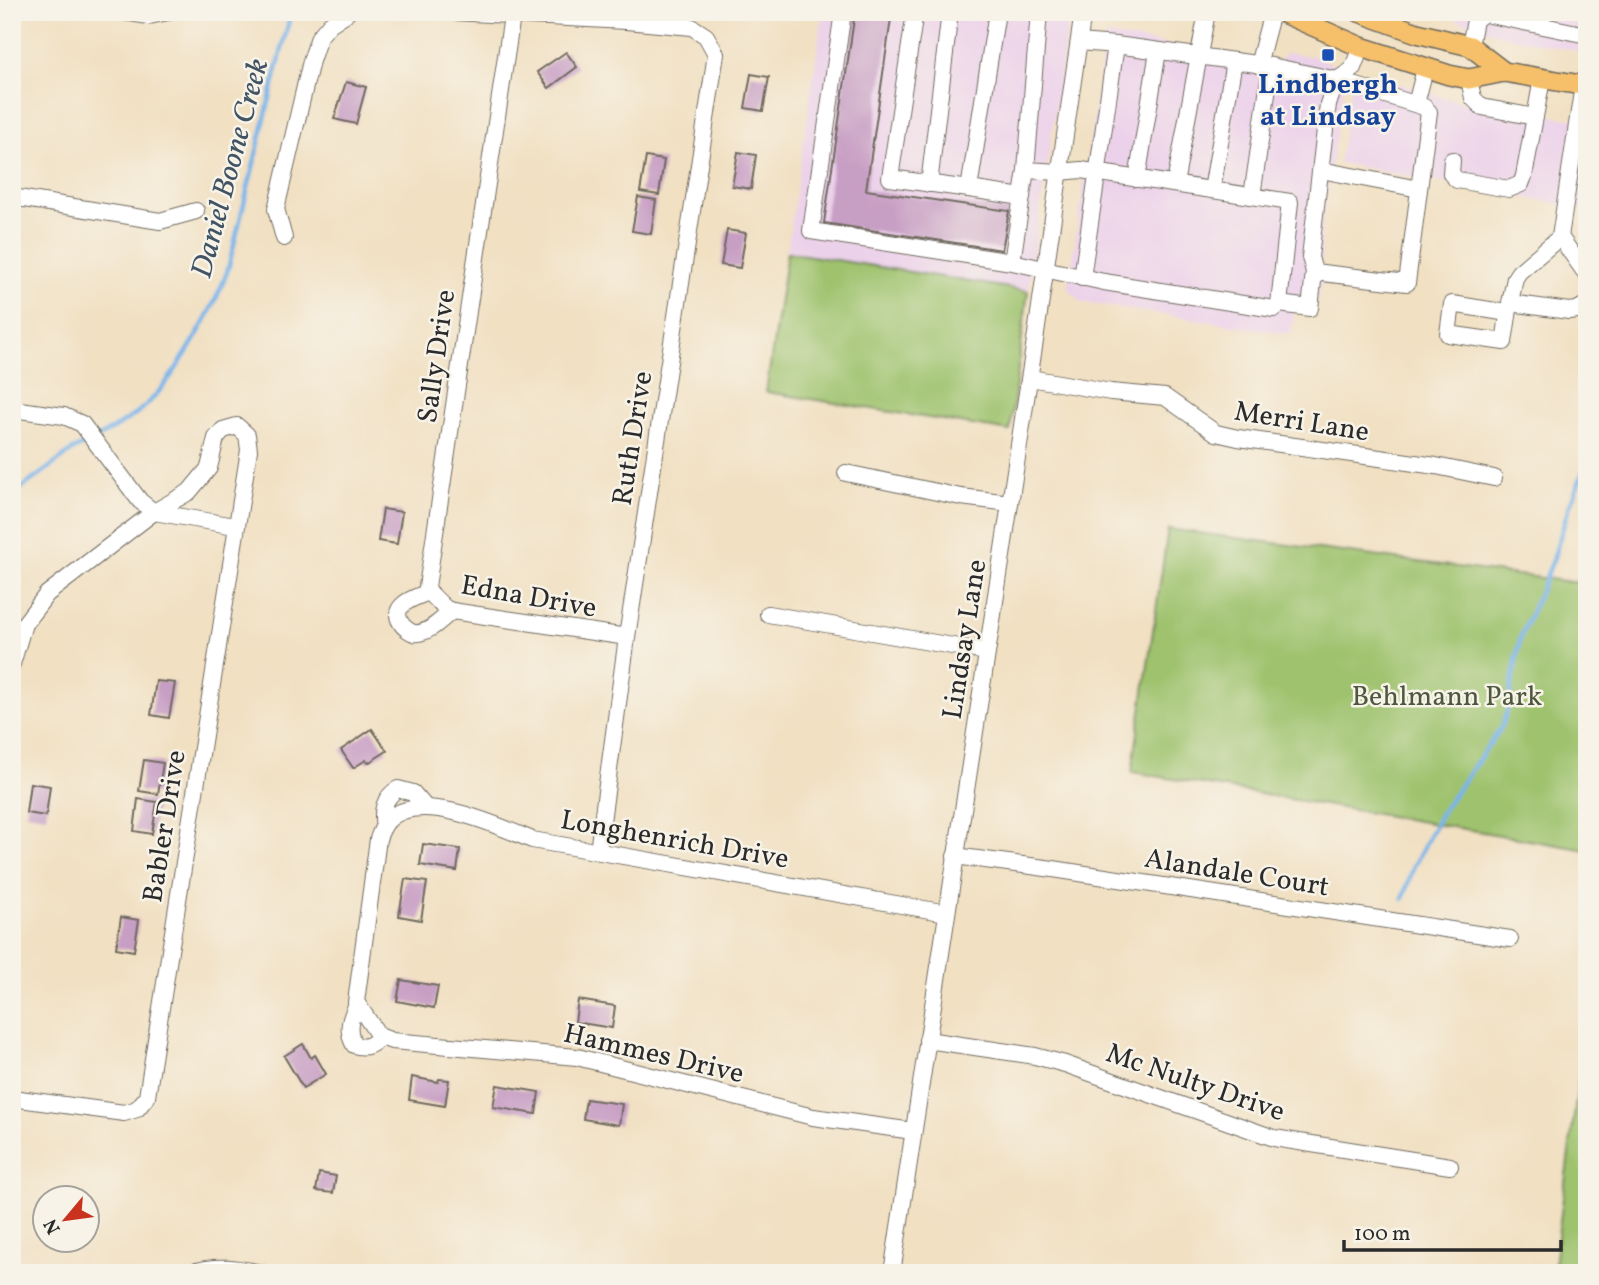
<svg xmlns="http://www.w3.org/2000/svg" width="1599" height="1285" viewBox="0 0 1599 1285" font-family="Vollkorn,serif">
<rect width="100%" height="100%" fill="#f7f3e8"/>
<filter id="ink" filterUnits="userSpaceOnUse"><feTurbulence type="fractalNoise" baseFrequency=".0143" numOctaves="2"/><feDisplacementMap in="SourceGraphic" scale="14" xChannelSelector="R" yChannelSelector="G"/><feConvolveMatrix kernelMatrix="1 2 1 2 8 2 1 2 1" color-interpolation-filters="sRGB"/></filter>
<filter id="wash" filterUnits="userSpaceOnUse"><feTurbulence type="fractalNoise" baseFrequency=".00686" numOctaves="4" result="noise"/><feDisplacementMap in="SourceGraphic" scale="28" xChannelSelector="R" yChannelSelector="G"/><feGaussianBlur stdDeviation="1.57" result="paint"/><feColorMatrix in="noise" values="0 0 0 0 0 0 0 0 0 0 0 0 0 0 0 0 0 1.4 0 .05"/><feComposite in="paint" operator="in"/></filter>
<g filter="url(#wash)">
<rect width="100%" height="100%" fill="#f1e0c2"/>
<g fill="#ecd1ea">
<path d="M823,12H1070L1028,291L787,252Z"/>
<path d="M1434,12H1587V53L1505,36Z"/>
<path d="M1106,35L1279,62L1286,53L1318,57L1339,67L1348,79L1343,90L1321,232L1322,280L1314,314L1294,312L1291,334L1081,302L1068,288Z"/>
<path d="M1359,72L1460,102L1587,121V209L1339,163L1353,78Z"/>
</g>
<g fill="#9ec26d" stroke="#64764c" stroke-width="2">
<path d="M787,252L1028,291L1010,431L766,392Z"/>
<path d="M1168,529L1587,584V850L1132,772Z"/>
<path d="M1587,1021V1273H1553L1585,1033Z"/>
</g>
<g fill="none" stroke-linecap="round" stroke-linejoin="round">
<g stroke="#79b4ea" stroke-width="4.5">
<path d="M97,438C113,429 129,420 143,408C175,380 214,310 228,269L291,12"/>
<path d="M12,495L73,450L89,442"/>
<path d="M1403,899L1413,868L1442,811L1501,728L1507,711L1520,639L1553,560L1569,507L1587,462"/>
</g>
</g>
<g id="blocks">
<g fill="#c79ec4">
<path d="M855,12H892L866,190L1009,211L1002,250L824,223Z"/>
<path d="M566,52L577,67L549,88L537,72Z"/>
<path d="M751,74L769,77L763,111L745,108Z"/>
<path d="M346,82L366,87L356,124L334,119Z"/>
<path d="M738,152L756,155L751,189L732,186Z"/>
<path d="M646,157L664,160L659,195L640,192Z"/>
<path d="M638,197L656,200L651,234L632,231Z"/>
<path d="M727,230L746,233L740,268L721,265Z"/>
<path d="M383,509L402,512L397,544L378,541Z"/>
<path d="M156,681L175,683L169,718L151,715Z"/>
<path d="M372,729L387,751L368,763L366,760L353,768L341,750Z"/>
<path d="M144,760L163,763L158,794L139,791Z"/>
<path d="M30,783L50,786L46,816L26,813Z"/>
<path d="M138,799L157,802L152,834L134,831Z"/>
<path d="M423,844L460,849L457,871L420,865Z"/>
<path d="M405,879L427,882L421,920L399,916Z"/>
<path d="M121,917L139,920L134,951L116,948Z"/>
<path d="M401,980L438,986L434,1008L397,1001Z"/>
<path d="M578,1000L615,1006L612,1028L575,1022Z"/>
<path d="M303,1044L311,1058L315,1055L326,1074L303,1088L284,1056Z"/>
<path d="M412,1077L438,1082L439,1079L449,1080L445,1106L409,1100Z"/>
<path d="M497,1085L539,1092L536,1114L493,1107Z"/>
<path d="M586,1099L622,1104L619,1125L583,1119Z"/>
<path d="M319,1173L336,1176L333,1193L316,1191Z"/>
</g>
</g>
</g>
<g filter="url(#ink)">
<use href="#blocks" fill-opacity="0" stroke="#706a60" stroke-width="2"/>
<g fill="none" stroke-linecap="round" stroke-linejoin="round">
<g stroke="#706a60" stroke-width="18">
<g id="minor">
<path d="M124,12L149,16L168,12"/>
<path d="M453,12L626,21L692,27L706,36L716,54L627,637L598,851"/>
<path d="M843,12L811,231L1012,262L1104,282L1274,309L1279,304L1290,202L1081,170L1060,172L1026,170L1012,262"/>
<path d="M915,12L890,178L969,189"/>
<path d="M997,12L969,189L1022,197"/>
<path d="M1485,14L1587,35"/>
<path d="M1079,42L1116,45"/>
<path d="M1470,46L1475,20L1485,12"/>
<path d="M1258,65L1272,12"/>
<path d="M1469,79L1473,98L1482,107L1535,117"/>
<path d="M1583,85L1560,237L1519,272L1515,278L1510,303L1569,311L1577,310L1587,304"/>
<path d="M1416,104L1425,69"/>
<path d="M1452,160L1451,174L1457,180L1509,189L1521,184L1524,176L1542,79"/>
<path d="M1026,170L1039,12"/>
<path d="M1321,170L1419,189"/>
<path d="M1137,179L1158,51"/>
<path d="M929,184L950,12"/>
<path d="M1175,184L1207,12"/>
<path d="M1212,190L1234,61"/>
<path d="M1252,196L1271,66"/>
<path d="M12,197L160,221L196,211"/>
<path d="M1560,237L1587,275"/>
<path d="M284,238L276,209L311,61L319,37L330,24L348,12"/>
<path d="M1314,272L1310,257L1328,104L1337,80L1352,70L1361,47"/>
<path d="M1082,278L1116,45L1271,66L1337,80L1424,107L1429,112L1407,283L1314,272L1310,308L1279,304"/>
<path d="M1508,313L1452,304L1448,334L1504,342L1510,303"/>
<path d="M1030,378L1111,392L1165,397L1216,433L1238,438L1436,466L1494,478"/>
<path d="M12,409L64,416L82,424L140,501L154,512L235,526"/>
<path d="M846,473L961,497L1010,503"/>
<path d="M429,592L427,587L512,16"/>
<path d="M429,592L445,608L452,611L627,637"/>
<path d="M429,592C416,597 389,605 401,623C403,627 410,632 414,633C428,635 443,618 452,611"/>
<path d="M768,614L987,652"/>
<path d="M12,664L24,624L47,594L154,512L189,492L209,468L216,438L223,430L237,426L247,435L249,450L147,1097L137,1109L124,1113L12,1098"/>
<path d="M384,826C381,811 384,797 398,789L413,793L426,808"/>
<path d="M955,856L1053,869L1510,939"/>
<path d="M357,1004C350,1019 346,1029 354,1045C366,1049 372,1045 381,1037"/>
<path d="M927,1040L1035,1056L1065,1064L1274,1138L1450,1166"/>
<path d="M913,1131L813,1117L577,1057L392,1041L379,1036L356,1002L378,839C380,834 382,828 385,824C413,786 499,826 532,840L947,913"/>
<path d="M190,1273C216,1264 237,1268 262,1273"/>
<path d="M892,1273L1036,334L1083,12"/>
</g>
</g>
<g stroke="#706a60" stroke-width="22">
<g id="major">
<path d="M1281,12L1361,47L1449,75L1469,79L1504,72L1587,86"/>
<path d="M1359,12L1417,33L1470,46L1504,72"/>
</g>
</g>
<use href="#minor" stroke="#fff" stroke-width="16"/>
<use href="#major" stroke="#f6c06b" stroke-width="19"/>
</g>
</g>
<rect fill="#1a4fb4" stroke="#f7f3e8" stroke-width="2.5" x="1321" y="48" width="14" height="14" rx="3.5"/>
<g text-anchor="middle" stroke-width="5" stroke-linejoin="round" paint-order="stroke">
<g font-size="28" font-weight="bold" fill="#164399" stroke="#f7f3e8">
<text x="1328" y="93">Lindbergh<tspan x="1328" dy="32">at Lindsay</tspan></text>
</g>
<g font-size="28" fill="#2b2b2b" stroke="#f7f3e8">
<text transform="translate(435 356) rotate(-82)" y="10">Sally Drive</text>
<text transform="translate(1302 420) rotate(9)" y="10">Merri Lane</text>
<text transform="translate(631 438) rotate(-81)" y="10">Ruth Drive</text>
<text transform="translate(529 595) rotate(10)" y="10">Edna Drive</text>
<text transform="translate(963 639) rotate(-81)" y="10">Lindsay Lane</text>
<text transform="translate(163 826) rotate(-81)" y="10">Babler Drive</text>
<text transform="translate(675 838) rotate(10)" y="10">Longhenrich Drive</text>
<text transform="translate(1237 871) rotate(9)" y="10">Alandale Court</text>
<text transform="translate(654 1052) rotate(13)" y="10">Hammes Drive</text>
<text transform="translate(1196 1081) rotate(19)" y="10">Mc Nulty Drive</text>
</g>
<g font-size="28" fill="#4e583f" stroke="#f7f3e8">
<text x="1447" y="705">Behlmann Park</text>
</g>
<g font-size="30" font-style="italic" fill="#425464" stroke="#f7f3e8">
<text transform="translate(229 168) rotate(-75)" y="10">Daniel Boone Creek</text>
</g>
</g>
<rect width="1599" height="1285" fill="none" stroke="#f7f3e8" stroke-width="42"/>
<g transform="translate(66 1219) rotate(241)"><circle r="33" fill="#f7f3e8" stroke="#a5a39c" stroke-width="2"/>
<path d="M0-5L12 26L0 18L-12 26Z" fill="#c8321e"/>
<text y="-10" font-size="19" font-weight="bold" text-anchor="middle" fill="#2b2b2b">N</text>
</g>
<path d="M1344 1240v10h217v-10" fill="none" stroke="#2b2b2b" stroke-width="3.5"/>
<text x="1354" y="1240" font-size="21" fill="#2b2b2b" stroke="#f7f3e8" stroke-width="5" paint-order="stroke">100 m</text>
</svg>
